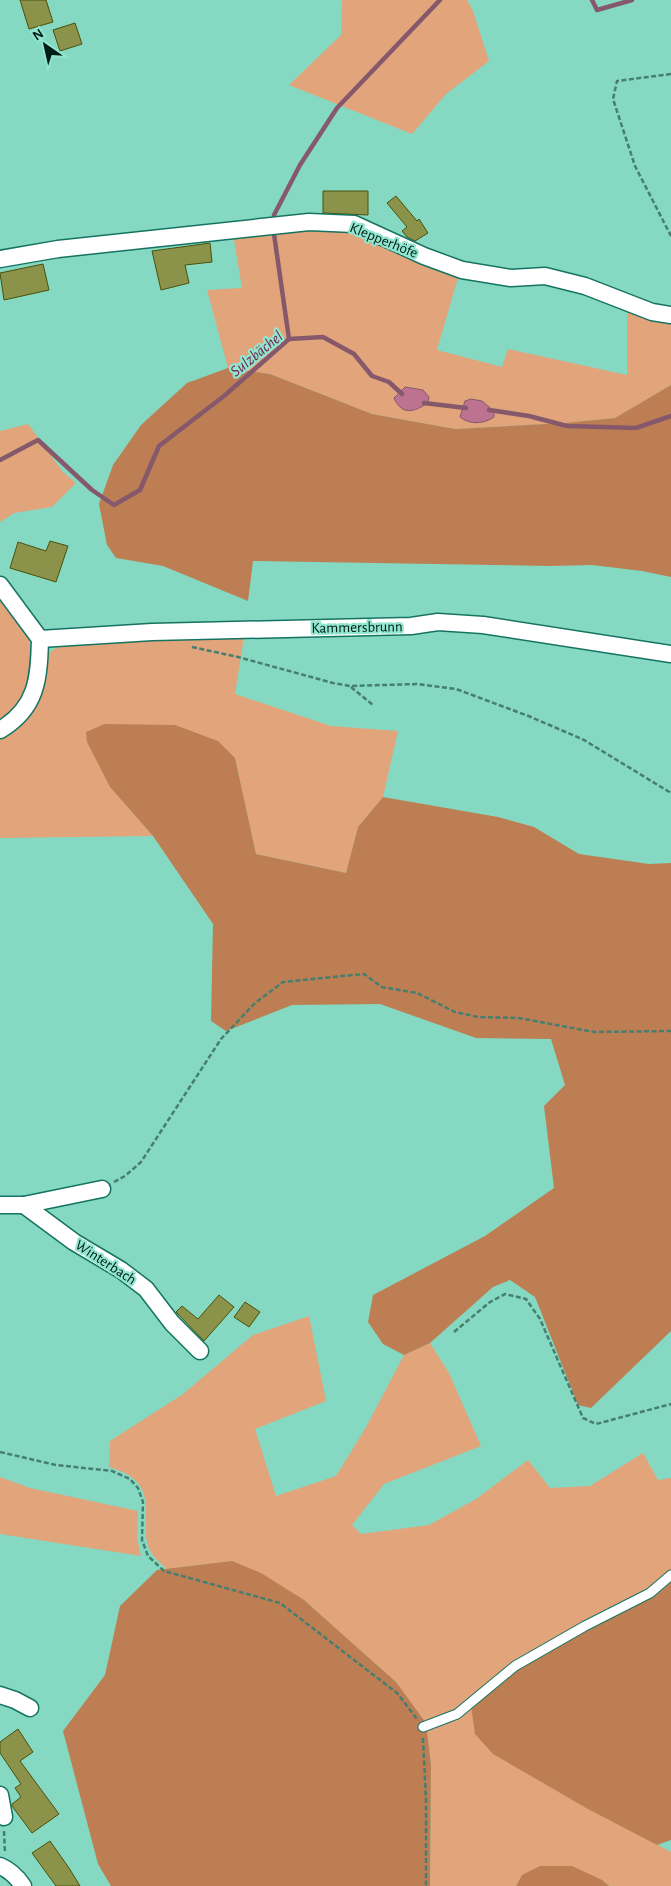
<svg xmlns="http://www.w3.org/2000/svg" width="671" height="1886" viewBox="0 0 671 1886" font-family="'Alegreya Sans',sans-serif">
<rect width="100%" height="100%" fill="#85d9c2"/>
<g fill="#e2a47b">
<path d="M342,0H467L473,11L489,61L446,94L412,134L289,85L341,35Z"/>
<path d="M298,226L356,229L459,274L437,350L502,367L508,349L627,375V310L671,322V385L615,418L564,423L455,429L372,414L270,374L228,368L207,290L242,288L233,234Z"/>
<path d="M28,424L62,471L76,483L52,507L14,513L0,522V431Z"/>
<path d="M0,591L28,635L33,659L32,680L15,716L0,720Z"/>
<path d="M137,637H244L235,694L331,726L398,731L383,797L358,827L346,873L256,854L235,758L110,787L153,836L0,838V734L20,723L46,656L51,651L62,645Z"/>
<path d="M309,1316L326,1401L255,1429L276,1496L336,1476L365,1429L404,1355L430,1343L449,1373L481,1446L384,1484L352,1525L361,1534L429,1525L476,1499L528,1460L550,1488L590,1486L643,1453L658,1480L671,1478V1582L655,1596L575,1634L538,1780L671,1852V1886H609L602,1880L522,1875L516,1886H430L431,1765L426,1723L396,1682L304,1600L232,1561L167,1569C159,1562 151,1556 148,1545C144,1535 146,1525 146,1514C147,1485 135,1475 109,1467L110,1441L183,1394L253,1335Z"/>
<path d="M0,1477L30,1488L138,1511L137,1538L141,1556L0,1534Z"/>
</g>
<g fill="#be7e53">
<path d="M228,368L270,374L372,414L455,429L564,423L615,418L671,385V577L642,571L592,565L550,566L253,561L248,601L163,566L116,558L107,545L99,504L113,465L141,425L187,383Z"/>
<path d="M105,724L175,725L218,741L235,758L256,854L346,873L358,827L383,797L498,817L534,827L579,854L649,864L671,863V1331L591,1408L578,1405L535,1297L510,1280L493,1287L430,1343L404,1355L383,1344L368,1322L373,1295L485,1236L554,1188L544,1106L565,1085L551,1039L476,1038L380,1004L292,1005L226,1031L211,1021L213,924L153,836L110,787L87,742L86,732Z"/>
<path d="M232,1561L261,1573L304,1600L396,1682L426,1723L431,1765L430,1886H111L98,1864L63,1731L105,1675L120,1606L157,1570Z"/>
<path d="M671,1582V1840L657,1845L588,1809L493,1754L475,1734L471,1706L487,1686L575,1634L655,1596Z"/>
<path d="M540,1866H572L602,1880L609,1886H516L522,1875Z"/>
</g>
<g fill="#bd7390" stroke="#85596b">
<path d="M405,387L423,390L429,397L428,403C414,412 402,416 394,398Z"/>
<path d="M471,399L482,401L494,411V417C484,424 470,425 460,417L465,401Z"/>
</g>
<g fill="none" stroke-linecap="round" stroke-linejoin="round">
<g stroke="#85596b" stroke-width="4.5">
<path d="M592,0L597,10L632,0"/>
<path d="M274,215L300,165L337,108L440,0"/>
<path d="M274,234L289,339"/>
<path d="M424,403L466,408"/>
<path d="M489,410L529,416L567,426L636,428L671,416"/>
<path d="M0,460L38,440L92,490L114,505L140,490L159,446L224,396L289,339L323,337L354,354L372,376L389,382L402,394"/>
</g>
</g>
<g fill="#8a9349" stroke="#4b510a">
<path d="M20,0H46L53,22L29,29Z"/>
<path d="M75,23L82,44L60,51L53,30Z"/>
<path d="M323,191H368V215L323,213Z"/>
<path d="M396,196L417,221L419,219L428,233L415,241L407,237L402,231L407,227L387,203Z"/>
<path d="M210,243L212,262L185,265L189,283L161,290L152,251Z"/>
<path d="M43,264L49,290L4,300L0,273Z"/>
<path d="M50,541L68,546L56,582L10,568L18,542L46,551Z"/>
<path d="M219,1295L234,1307L204,1341L176,1312L182,1306L198,1319Z"/>
<path d="M245,1302L260,1312L249,1327L234,1317Z"/>
<path d="M18,1729L33,1752L20,1761L59,1814L32,1833L12,1806V1804L21,1797L15,1788L21,1784L0,1753V1742Z"/>
<path d="M50,1841L69,1868L80,1886H56L32,1853Z"/>
</g>
<g fill="none" stroke-linecap="round" stroke-linejoin="round">
<g stroke="#157461" stroke-width="11">
<path id="service" d="M423,1727L457,1714L515,1666L585,1626L650,1593L671,1575"/>
</g>
<g stroke="#157461" stroke-width="19">
<g id="minor">
<path d="M0,259L58,249L309,222L354,224L424,256L462,270L511,278L545,276L585,286L652,312L671,315"/>
<path d="M0,585L40,639C39,679 37,708 0,730"/>
<path d="M40,639L152,632L411,626L438,622L483,625L671,654"/>
<path d="M0,1205H24L102,1189"/>
<path d="M24,1205L74,1242L121,1270L146,1289L172,1323L200,1351"/>
<path d="M0,1695L15,1700L30,1708"/>
<path d="M0,1795L4,1817"/>
<path d="M0,1866C10,1870 17,1877 23,1886"/>
</g>
</g>
<g stroke="#467e6f" stroke-width="2.5" stroke-dasharray="5 2.5" stroke-linecap="butt">
<path d="M671,74L617,81L613,99L635,166L671,236"/>
<path d="M192,647L238,657L333,683L350,686L417,684L456,689L531,717L584,740L671,793"/>
<path d="M351,687L373,705"/>
<path d="M114,1182L125,1176L141,1162L221,1039L255,1003L283,982L364,974L382,987L417,993L455,1012L478,1017L519,1018L594,1032L671,1031"/>
<path d="M454,1332L490,1302L505,1294L526,1299L540,1319L583,1418L596,1424L671,1404"/>
<path d="M0,1452L56,1465L112,1471L130,1479L138,1488L143,1502L142,1540L148,1556L164,1571L280,1603L397,1693L417,1719"/>
<path d="M423,1738L426,1800V1886"/>
<path d="M4,1831L5,1853"/>
</g>
<use href="#service" stroke="#fff" stroke-width="9"/>
<use href="#minor" stroke="#fff" stroke-width="16"/>
</g>
<g text-anchor="middle" stroke-width="4.5" stroke-linejoin="round" paint-order="stroke">
<g font-size="15" fill="#011b15" stroke="#91e6cf">
<text transform="translate(384 240) rotate(22)" y="5">Klepperhöfe</text>
<text transform="translate(357 627) rotate(-1)" y="5">Kammersbrunn</text>
<text transform="translate(106 1262) rotate(33)" y="5">Winterbach</text>
</g>
<g font-size="16" font-style="italic" fill="#711945" stroke="#91e6cf">
<text transform="translate(256 353) rotate(-39)" y="6">Sulzbächel</text>
</g>
</g>
<g transform="translate(45 45) rotate(326)" stroke="#91e6cf" stroke-width="4" paint-order="stroke">
<path d="M0-4L9 19L0 12L-9 19Z" fill="#011b15"/>
<text y="-8" font-size="14" font-weight="bold" text-anchor="middle" fill="#011b15">N</text>
</g>
</svg>
